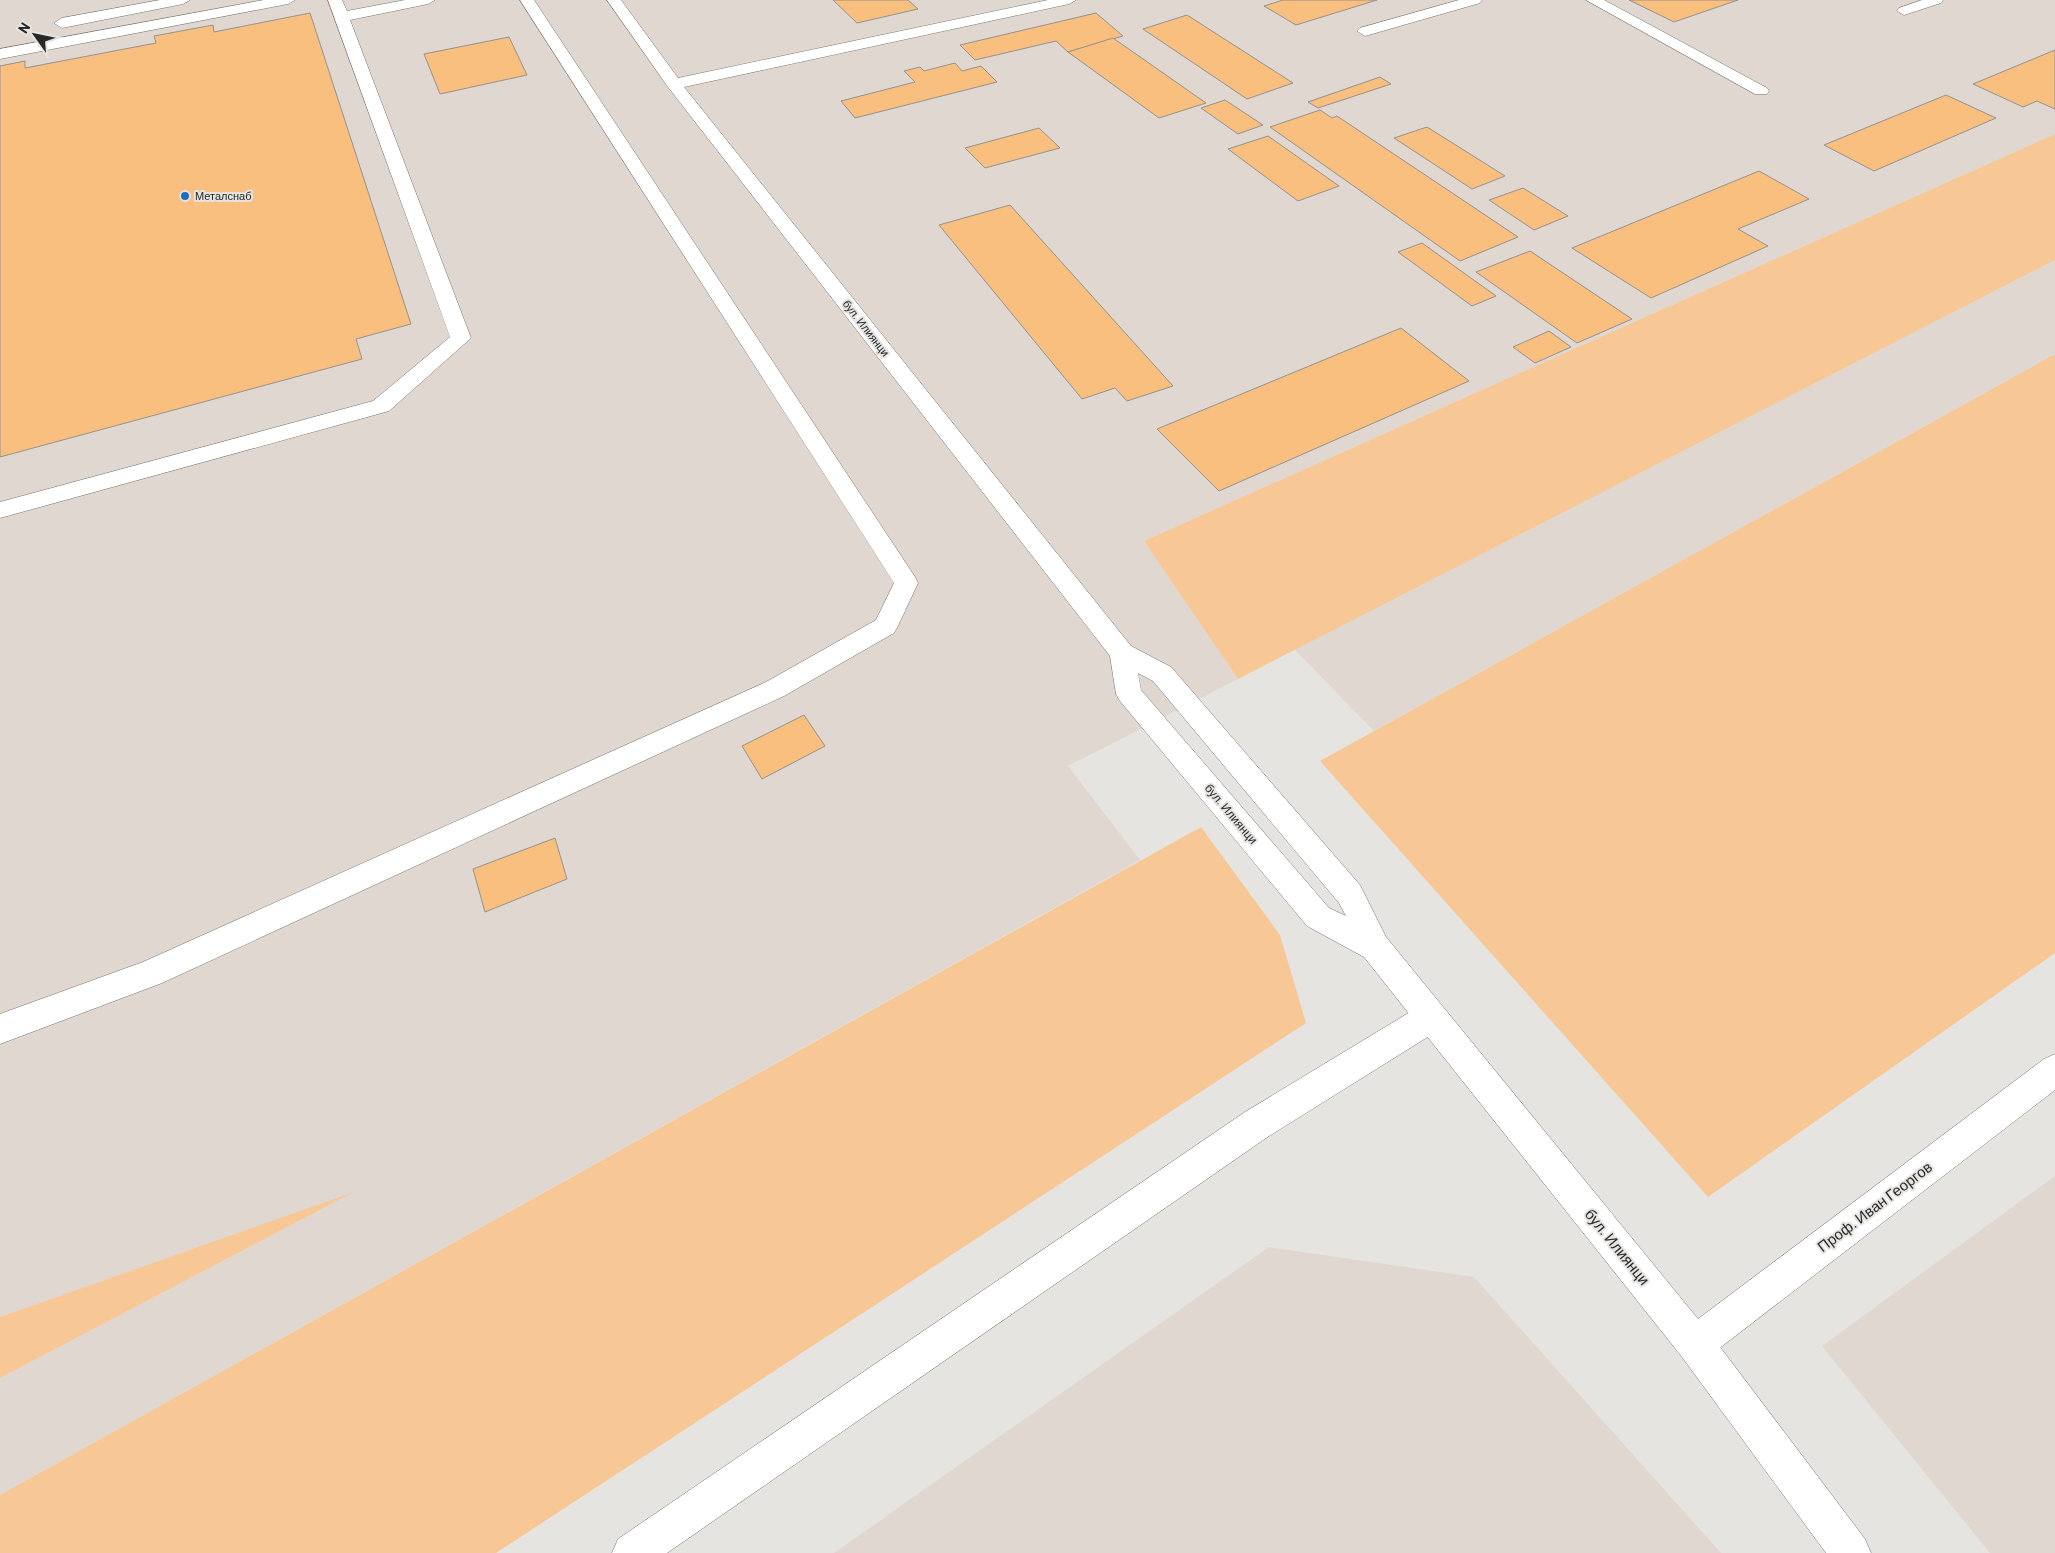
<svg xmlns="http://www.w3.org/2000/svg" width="2055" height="1553" viewBox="0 0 2055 1553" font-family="Barlow,sans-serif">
<rect width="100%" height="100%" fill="#e6e4e1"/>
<g fill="#dfd7d0">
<path d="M0,0H2055V134L1144,541L1238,679L1068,766L1140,860L0,1495V1378L350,1194L0,1317Z"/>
<path d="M2055,260V354L1374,731L1294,649Z"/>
<path d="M2055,1176V1553H1990L1822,1346Z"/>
<path d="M1269,1247L1474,1277L1721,1553H834Z"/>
</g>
<g fill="#f7c895">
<path d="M2055,134V260L1238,679L1144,541Z"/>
<path d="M2055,354V953L1708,1197L1320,761Z"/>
<path d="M1201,827L1280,935L1306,1023L496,1553H0V1495Z"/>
<path d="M354,1192L0,1378V1317Z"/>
</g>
<g fill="#f8bf7f" stroke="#949290">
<path d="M833,0H908L918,9L857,23Z"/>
<path d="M1283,0H1377L1296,25L1264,6Z"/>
<path d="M1629,0H1738L1674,22Z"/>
<path d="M310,13L411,324L356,339L362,359L0,457V66L25,61V68L156,43L154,36L213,25L214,32Z"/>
<path d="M1096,13L1123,36L1068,52L1056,41L975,60L960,45Z"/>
<path d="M1187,15L1293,83L1247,99L1143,29Z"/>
<path d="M509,37L527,75L440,94L424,54Z"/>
<path d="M1113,38L1206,103L1159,118L1068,52Z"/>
<path d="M2055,50V109L2037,101L2023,107L1973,84Z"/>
<path d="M955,63L962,71L981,66L997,82L855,118L841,101L915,82L904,71L920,67L924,71Z"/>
<path d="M1380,77L1391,84L1318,108L1308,102Z"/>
<path d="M1946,95L1996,118L1874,171L1824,145Z"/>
<path d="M1225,100L1263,125L1238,134L1201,108Z"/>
<path d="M1320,110L1332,118L1337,116L1518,237L1460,261L1270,127Z"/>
<path d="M1427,127L1505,176L1472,189L1394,138Z"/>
<path d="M1039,128L1060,148L985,168L965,148Z"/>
<path d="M1268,136L1339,186L1298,201L1228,149Z"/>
<path d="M1759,171L1809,199L1738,229L1768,246L1651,298L1572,248Z"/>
<path d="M1523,188L1568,216L1534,230L1489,200Z"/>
<path d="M1010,205L1173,386L1127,401L1115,388L1082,399L939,225Z"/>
<path d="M1422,243L1496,296L1472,306L1398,252Z"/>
<path d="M1530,251L1632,319L1577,343L1476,272Z"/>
<path d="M1401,328L1469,381L1219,491L1157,429Z"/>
<path d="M1549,331L1571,347L1535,363L1513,347Z"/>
<path d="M804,715L825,746L762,779L742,746Z"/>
<path d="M555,838L567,879L485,912L473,869Z"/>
</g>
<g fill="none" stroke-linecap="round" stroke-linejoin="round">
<g stroke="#767471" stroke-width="1">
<g id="service">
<path d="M160,0H190L183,4L62,28L54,23L62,18Z"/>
<path d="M264,0H295L288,4L0,59V49Z"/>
<path d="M328,0H342L347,11L405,0H435L428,4L350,20L471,338L389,411L0,518V502L373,401L450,337Z"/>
<path d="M520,0H534L915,577L918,583L898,626L894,633L784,696L162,983L0,1044V1014L143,962L766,682L876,620L894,583Z"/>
<path d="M1459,0H1482L1480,3L1365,36L1357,31L1360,28Z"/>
<path d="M1586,0H1604L1767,88L1769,91L1767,94H1755Z"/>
<path d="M1922,0H1943L1941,3L1904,15L1897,11L1899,8Z"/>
<path d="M1431,1002L1442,1006L1447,1017L1442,1028L1269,1136L667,1553H612L618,1539L1245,1112L1420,1006Z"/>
</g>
</g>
<g stroke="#767471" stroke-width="1">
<path id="minor" d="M607,0H621L678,78L1048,0H1076L1069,4L684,87L1131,646L1171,667L1360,885L1386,937L1698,1319L2044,1059L2055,1054V1090L1708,1357L1695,1362L1682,1357L1364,957L1307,926L1120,701L1116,694L1110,656L668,87ZM1138,673L1153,681L1339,903L1346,916L1329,908L1141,690Z"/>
</g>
<g stroke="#767471" stroke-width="1">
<path id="tertiary" d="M1695,1326L1708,1331L1865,1539L1871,1553H1826L1682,1357L1677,1344L1682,1331Z"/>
</g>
<use href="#service" fill="#fff" fill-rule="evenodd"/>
<use href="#minor" fill="#fff" fill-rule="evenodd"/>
<use href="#tertiary" fill="#fff" fill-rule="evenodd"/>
</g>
<circle fill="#1f6ebd" stroke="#e6e4e1" stroke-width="2" cx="185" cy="196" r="5"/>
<g text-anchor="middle" stroke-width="4" stroke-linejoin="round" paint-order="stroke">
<g font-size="11" fill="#282726" stroke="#e6e4e1" text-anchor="start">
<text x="195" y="200">Металснаб</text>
</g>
<g font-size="11" fill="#282726" stroke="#e6e4e1">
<text transform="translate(866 328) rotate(52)" y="4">бул. Илиянци</text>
</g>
<g font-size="12" fill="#282726" stroke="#e6e4e1">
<text transform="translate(1231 814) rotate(50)" y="4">бул. Илиянци</text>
</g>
<g font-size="15" fill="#282726" stroke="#e6e4e1">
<text transform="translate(1875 1207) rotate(-37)" y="5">Проф. Иван Георгов</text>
<text transform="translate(1617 1247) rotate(51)" y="5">бул. Илиянци</text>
</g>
</g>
<g transform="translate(35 35) rotate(303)" stroke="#e6e4e1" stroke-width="4" paint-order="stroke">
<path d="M0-4L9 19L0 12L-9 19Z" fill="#282726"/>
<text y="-8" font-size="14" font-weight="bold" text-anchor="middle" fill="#282726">N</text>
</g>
</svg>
